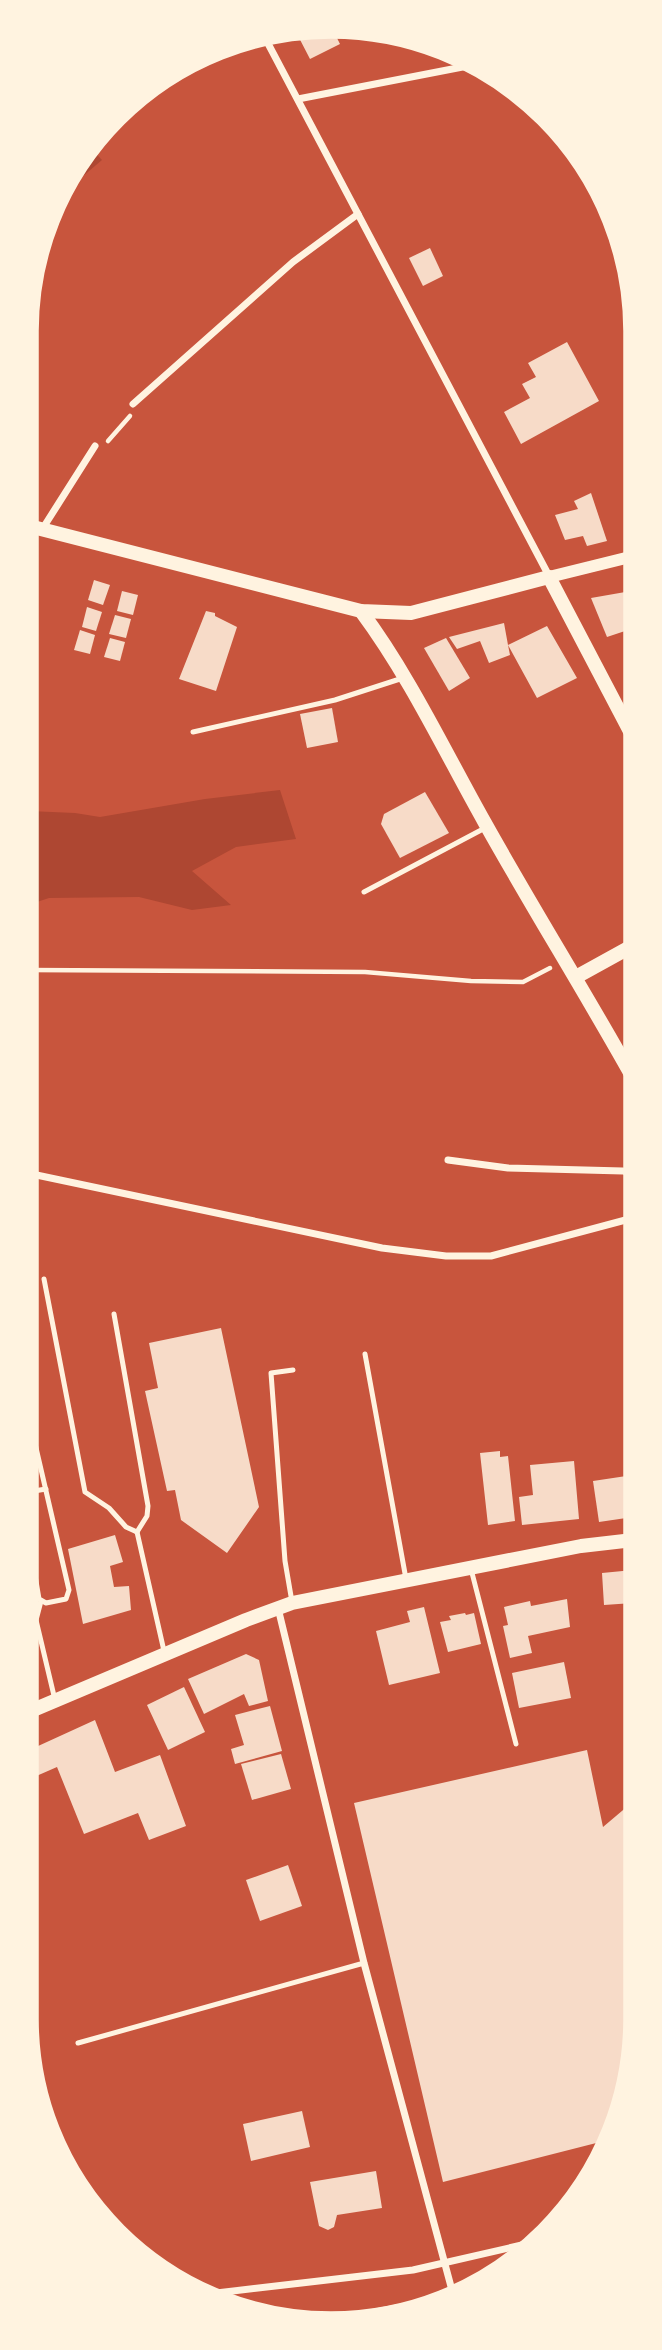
<svg xmlns="http://www.w3.org/2000/svg" width="662" height="2350" viewBox="0 0 662 2350" font-family="'PT Sans',sans-serif">
<rect width="100%" height="100%" fill="#c8553d"/>
<g fill="#ae4732">
<path d="M90,147L102,160L62,194L76,161Z"/>
<path d="M280,790L296,839L236,847L192,871L231,905L192,910L139,897L49,898L28,905L29,811L75,813L100,817L205,799Z"/>
</g>
<g fill="#f7dbc8">
<path d="M295,30H339L342,36L337,38L340,44L310,59Z"/>
<path d="M430,248L443,276L423,286L409,258Z"/>
<path d="M567,342L599,401L521,444L504,412L530,398L522,384L536,377L528,363Z"/>
<path d="M591,493L607,541L587,546L583,536L565,540L555,515L578,509L574,501Z"/>
<path d="M94,580L110,585L103,605L88,600Z"/>
<path d="M122,591L138,595L133,615L117,611Z"/>
<path d="M631,591L634,598V628L607,637L591,598Z"/>
<path d="M87,607L102,612L96,631L82,627Z"/>
<path d="M206,611L215,613V616L237,627L216,691L179,679Z"/>
<path d="M115,615L131,619L126,638L109,634Z"/>
<path d="M504,623L508,645L547,626L577,678L537,698L508,645L510,655L489,663L480,641L457,649L449,637Z"/>
<path d="M80,630L95,635L90,654L74,650Z"/>
<path d="M110,638L125,642L120,661L104,657Z"/>
<path d="M446,638L470,678L449,691L424,648Z"/>
<path d="M332,708L338,742L307,748L300,714Z"/>
<path d="M425,792L449,833L400,858L381,824L384,814Z"/>
<path d="M221,1328L259,1507L227,1553L181,1520L175,1490L167,1491L145,1391L158,1388L149,1343Z"/>
<path d="M500,1451V1457L508,1456L515,1521L488,1525L480,1453Z"/>
<path d="M574,1461L579,1519L522,1525L519,1497L533,1495L530,1465Z"/>
<path d="M633,1475V1517L599,1522L593,1481Z"/>
<path d="M115,1535L123,1562L110,1566L114,1587L129,1586L131,1610L83,1624L68,1549Z"/>
<path d="M633,1570V1603L604,1605L602,1573Z"/>
<path d="M567,1599L570,1627L528,1636L532,1653L510,1658L503,1626L508,1625L504,1607L530,1601L531,1606Z"/>
<path d="M424,1607L440,1673L389,1685L376,1631L410,1622L407,1611Z"/>
<path d="M465,1613L466,1615L474,1613L481,1644L448,1652L440,1622L451,1620L449,1616Z"/>
<path d="M246,1654L259,1660L268,1701L249,1706L244,1694L204,1714L188,1679Z"/>
<path d="M564,1662L571,1698L519,1708L512,1673Z"/>
<path d="M184,1687L205,1732L168,1750L147,1705Z"/>
<path d="M270,1706L282,1751L235,1764L231,1749L244,1745L235,1715Z"/>
<path d="M95,1720L115,1772L160,1755L186,1826L149,1840L138,1813L84,1834L57,1767L25,1781V1752Z"/>
<path d="M587,1750L603,1827L629,1805L632,1806V2078L608,2140L443,2182L354,1803Z"/>
<path d="M281,1754L291,1789L252,1800L241,1764Z"/>
<path d="M288,1865L302,1906L260,1921L246,1880Z"/>
<path d="M302,2111L310,2147L251,2161L243,2124Z"/>
<path d="M376,2171L382,2208L337,2215L334,2227L328,2230L319,2226L310,2182Z"/>
<path d="M409,2302L411,2315L357,2320L356,2312Z"/>
</g>
<g fill="none" stroke-linecap="round" stroke-linejoin="round">
<g stroke="#fff3e0" stroke-width="4.5">
<path d="M108,441L130,416"/>
<path d="M28,970L365,972L471,981L523,982L550,968"/>
</g>
<g stroke="#fff3e0" stroke-width="5">
<path d="M193,732L335,700L403,678"/>
<path d="M364,892L485,828"/>
<path d="M44,1279L85,1492L109,1508L126,1527L137,1532"/>
<path d="M114,1314L148,1506L147,1516L137,1532"/>
<path d="M365,1354L406,1579"/>
<path d="M26,1500L34,1491L46,1489"/>
<path d="M26,1522L39,1599L46,1603L66,1599L69,1590L27,1409"/>
<path d="M137,1532L164,1651"/>
<path d="M471,1569L516,1744"/>
<path d="M41,1601L36,1620L55,1700"/>
<path d="M292,1602L285,1561L271,1373L293,1370"/>
<path d="M78,2043L364,1963"/>
</g>
<g stroke="#fff3e0" stroke-width="7">
<path d="M263,34L549,576"/>
<path d="M298,99L478,64"/>
<path d="M133,404L293,262L358,214"/>
<path d="M43,528L95,446"/>
<path d="M448,1160L508,1168L623,1171L633,1174"/>
<path d="M27,1173L382,1248L446,1256H491L633,1218"/>
<path d="M278,1608L364,1963L453,2294"/>
<path d="M199,2295L413,2270L535,2242"/>
</g>
<path stroke="#fff3e0" stroke-width="12" d="M549,577L634,556"/>
<g stroke="#fff3e0" stroke-width="14">
<path d="M29,526L361,611L411,613L549,577L634,739"/>
<path d="M361,611C410,677 445,752 485,823C533,909 585,992 633,1078"/>
<path d="M576,977L634,945"/>
<path d="M26,1713L246,1620L292,1603L581,1546L633,1540"/>
</g>
</g>
<path d="M0 0H662V2350H0ZM331 37H331A294 294 0 0 1 625 331V2019A294 294 0 0 1 331 2313H331A294 294 0 0 1 37 2019V331A294 294 0 0 1 331 37Z" fill="#fff3e0" fill-rule="evenodd"/>
<path fill="none" stroke="#fff3e0" stroke-width="3.5" d="M331 37H331A294 294 0 0 1 625 331V2019A294 294 0 0 1 331 2313H331A294 294 0 0 1 37 2019V331A294 294 0 0 1 331 37Z"/>
</svg>
